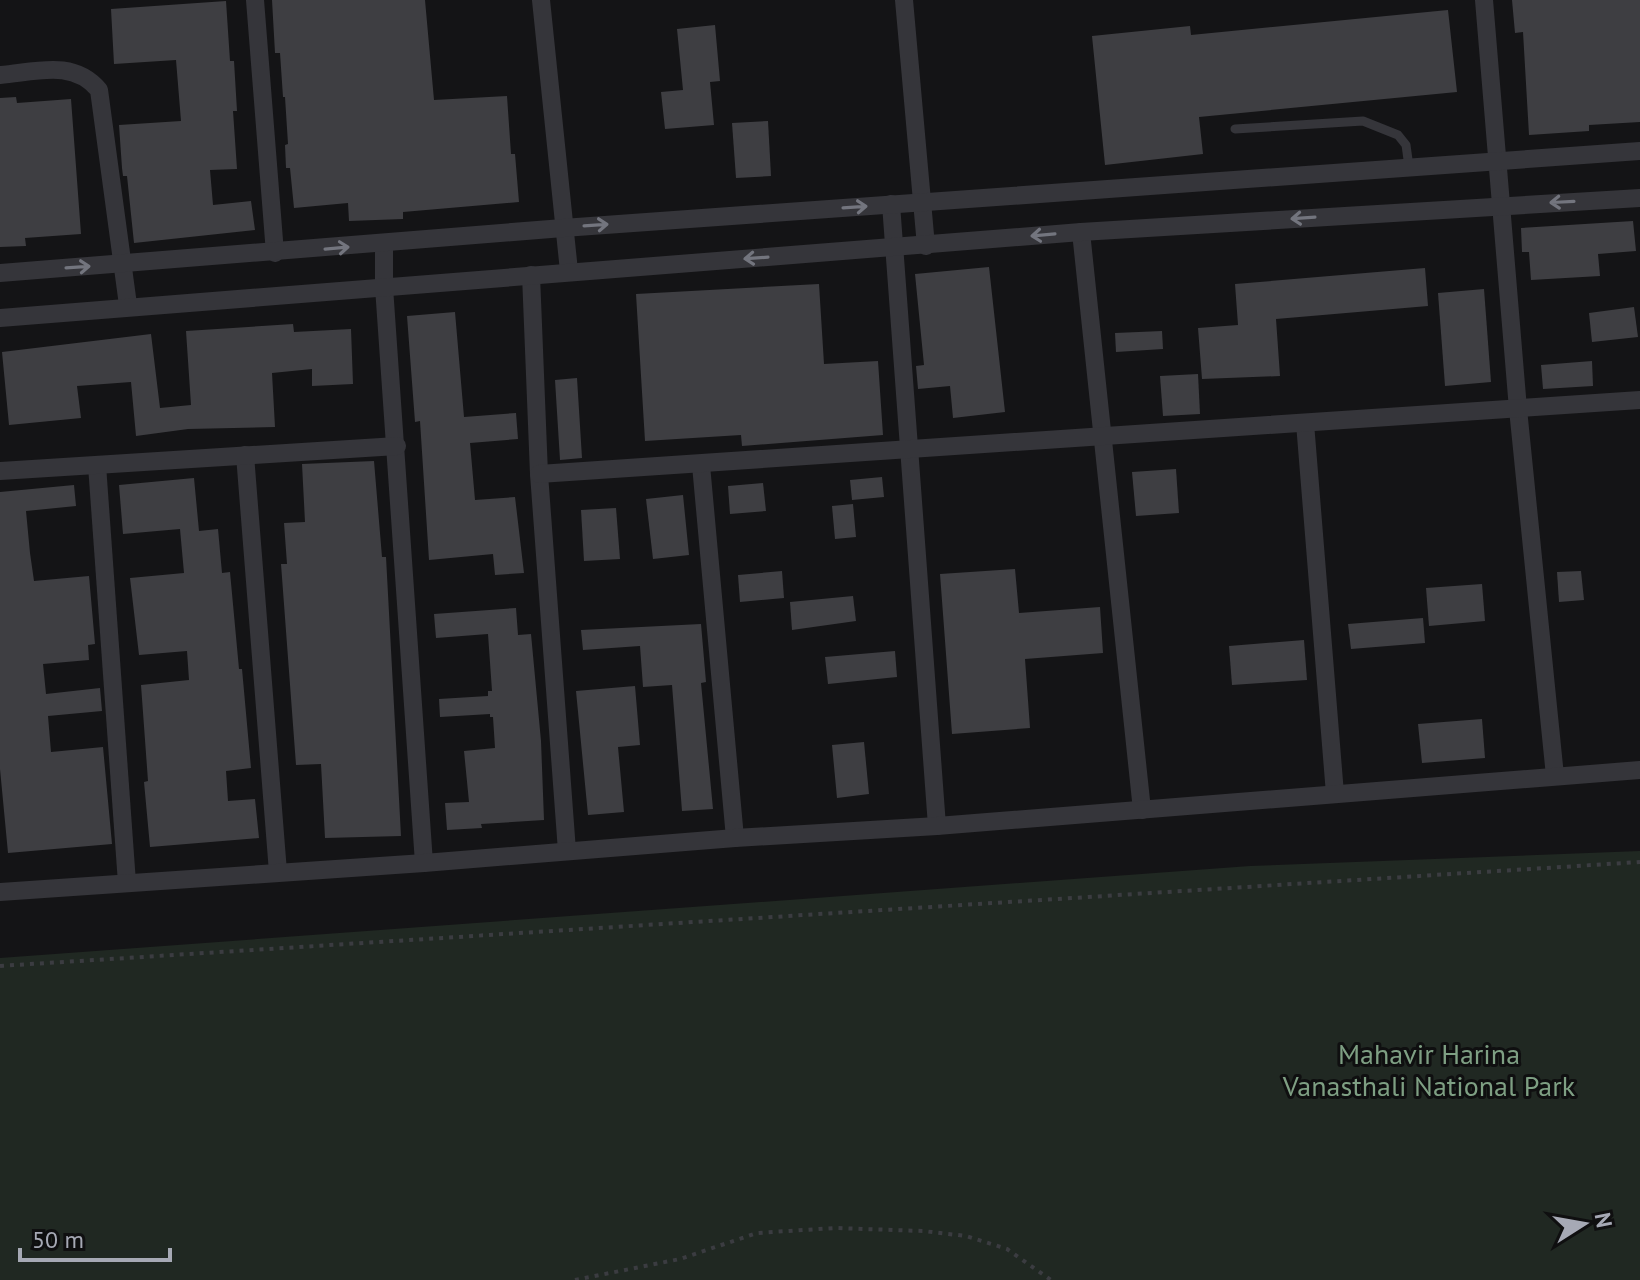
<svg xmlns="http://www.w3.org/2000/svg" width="1640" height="1280" viewBox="0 0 1640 1280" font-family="'PT Sans',sans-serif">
<rect width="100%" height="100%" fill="#141416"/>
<path fill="#202822" d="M1640,851V1280H0V958L1250,866Z"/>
<g fill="#3e3e42">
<path d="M272,0H425L434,100L507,96L511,154H515L519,202L403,212V219L349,221L348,203L294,208L290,168H286L285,145L288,144L285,97H283L280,53H275Z"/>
<path d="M1512,0H1640V122L1589,125V131L1529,135L1523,32L1515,33Z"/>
<path d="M226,1L230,61H234L237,111H233L237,169L210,170L213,205L251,201L255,230L134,243L127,176H123L122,168L119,125L181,121L176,60L114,64L111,9Z"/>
<path d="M1448,10L1457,92L1199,117L1203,154L1105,165L1092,36L1190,26L1191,35Z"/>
<path d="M715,25L720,81L710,82L714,125L665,129L661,92L683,90L677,29Z"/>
<path d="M16,97L17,103L71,99L81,234L25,238L26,246L0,247V98Z"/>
<path d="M768,121L771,176L736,178L732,123Z"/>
<path d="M1633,221L1636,251L1598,254L1600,276L1531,280L1529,252H1522L1521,228Z"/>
<path d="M989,267L1005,412L953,418L950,386L918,389L916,366L924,365L915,274Z"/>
<path d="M1425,268L1428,306L1276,319L1280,376L1202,379L1198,328L1238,325L1235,284Z"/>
<path d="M819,284L824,364L878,361L883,435L742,446L741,435L645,441L636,294Z"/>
<path d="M1484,289L1491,382L1445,386L1438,293Z"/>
<path d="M1634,307L1638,337L1592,342L1589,313Z"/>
<path d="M455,312L464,417L516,413L518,439L470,443L475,500L515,497L524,573L495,575L493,554L429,560L420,421L415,422L407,316Z"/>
<path d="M293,324L294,332L351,329L353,384L312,386V369L272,373L275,427L188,429L136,436L131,382L77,386L81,418L9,425L2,352L151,334L160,408L191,405L186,331Z"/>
<path d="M1162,331L1163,349L1116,352L1115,333Z"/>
<path d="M1592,361L1593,386L1543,389L1541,365Z"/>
<path d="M1198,374L1200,414L1163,416L1160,376Z"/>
<path d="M577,378L582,458L560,460L555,380Z"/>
<path d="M374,461L382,557H386L401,836L325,838L321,764L296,765L281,564H287L284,523L305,522L302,464Z"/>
<path d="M1176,469L1179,513L1136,516L1132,472Z"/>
<path d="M882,477L884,497L852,500L850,480Z"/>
<path d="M194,478L199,531L218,529L222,573L230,572L239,669H242L251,768L226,771L228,801L255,799L259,838L150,847L144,782L148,781L141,685L189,680L187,651L139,655L130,578L184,573L180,529L123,534L119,485Z"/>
<path d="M763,483L766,511L730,514L728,486Z"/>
<path d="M74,485L76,506L26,511L30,553L34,581L89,576L95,644L88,645L89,660L43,664L46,694L100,688L102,711L48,716L51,752L103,747L112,844L8,853L0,769V492Z"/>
<path d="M683,495L689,555L653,559L646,499Z"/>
<path d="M853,504L856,537L835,539L832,506Z"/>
<path d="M616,508L620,559L584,561L581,510Z"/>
<path d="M1015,569L1019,613L1100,607L1103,653L1025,659L1030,728L952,734L940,574Z"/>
<path d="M782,571L784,598L740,602L738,575Z"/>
<path d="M1581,571L1584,600L1559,602L1557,572Z"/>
<path d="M1482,584L1485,621L1429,626L1426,588Z"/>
<path d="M853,596L856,621L792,630L790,602Z"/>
<path d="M516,608L518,635L531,634L541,741L544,820L481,824L482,828L447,830L445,803L469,802L464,751L495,748L493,717H490V714L440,717L439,699L488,696V691H492L488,634L436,638L434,614Z"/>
<path d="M1423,618L1425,643L1351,649L1348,624Z"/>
<path d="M701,624L706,682L701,683L713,809L682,811L672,685L643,687L640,646L583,650L581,630Z"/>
<path d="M1304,640L1307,680L1232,685L1229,646Z"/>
<path d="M895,651L897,677L828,684L825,657Z"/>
<path d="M635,686L640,745L618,747L624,812L588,815L576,691Z"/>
<path d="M1482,719L1485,758L1422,763L1418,724Z"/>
<path d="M864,742L869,794L837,798L832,745Z"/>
</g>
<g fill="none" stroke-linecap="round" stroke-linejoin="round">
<g stroke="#3b3c41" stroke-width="4" stroke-dasharray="4 6" stroke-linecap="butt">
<path d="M0,966L1640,862"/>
<path d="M575,1280L680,1259L757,1233L835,1228L923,1231L966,1236L1007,1249L1051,1280"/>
</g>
<path stroke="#35353a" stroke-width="9" d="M1235,129L1363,121L1398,135L1406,145L1409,167"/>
<g stroke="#35353a" stroke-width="18">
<path d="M255,0L275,253"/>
<path d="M541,0L569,271"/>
<path d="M904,0L926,246"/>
<path d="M1484,0L1518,409L1555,776"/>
<path d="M0,75C36,72 73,59 99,90L128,305"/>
<path d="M891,204L937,826"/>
<path d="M1081,232L1142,810"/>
<path d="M384,243V287L424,863"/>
<path d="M0,273L563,228L1640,151"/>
<path d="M531,275L539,474L567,851"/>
<path d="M0,318L1081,232L1640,198"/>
<path d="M1305,423L1335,794"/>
<path d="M245,455L278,872"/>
<path d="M97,465L127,883"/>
<path d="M701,465L735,838"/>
<path d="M0,471L397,446"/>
<path d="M539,474L1640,400"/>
<path d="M0,892L424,863L735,838L937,826L1640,770"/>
</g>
</g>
<defs><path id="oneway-shaft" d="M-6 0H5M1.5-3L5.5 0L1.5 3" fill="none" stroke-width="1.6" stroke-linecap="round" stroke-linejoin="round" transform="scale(2)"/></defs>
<g stroke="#73757e">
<use href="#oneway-shaft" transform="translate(1562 202) rotate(177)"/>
<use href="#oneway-shaft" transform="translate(855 207) rotate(-4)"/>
<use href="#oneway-shaft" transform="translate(1303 218) rotate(176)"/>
<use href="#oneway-shaft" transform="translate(596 225) rotate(-4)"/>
<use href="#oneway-shaft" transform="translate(1043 235) rotate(175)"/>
<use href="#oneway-shaft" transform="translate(337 248) rotate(-5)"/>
<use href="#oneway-shaft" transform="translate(756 258) rotate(176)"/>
<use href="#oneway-shaft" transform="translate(78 267) rotate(-4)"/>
</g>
<g text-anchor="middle" stroke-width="6" stroke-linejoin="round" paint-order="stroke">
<g font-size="28" fill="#7e9f83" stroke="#0f0f10">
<text x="1429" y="1064">Mahavir Harina<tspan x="1429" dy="32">Vanasthali National Park</tspan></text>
</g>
</g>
<g transform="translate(1584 1224) rotate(79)" stroke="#0f0f10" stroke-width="6" paint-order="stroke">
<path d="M0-6L14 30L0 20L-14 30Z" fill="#a6a9b5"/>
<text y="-12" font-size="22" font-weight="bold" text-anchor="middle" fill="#a6a9b5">N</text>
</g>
<path d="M20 1248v12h150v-12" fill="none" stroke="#a6a9b5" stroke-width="4"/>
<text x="32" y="1248" font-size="24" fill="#a6a9b5" stroke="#0f0f10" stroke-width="6" paint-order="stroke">50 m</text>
</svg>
